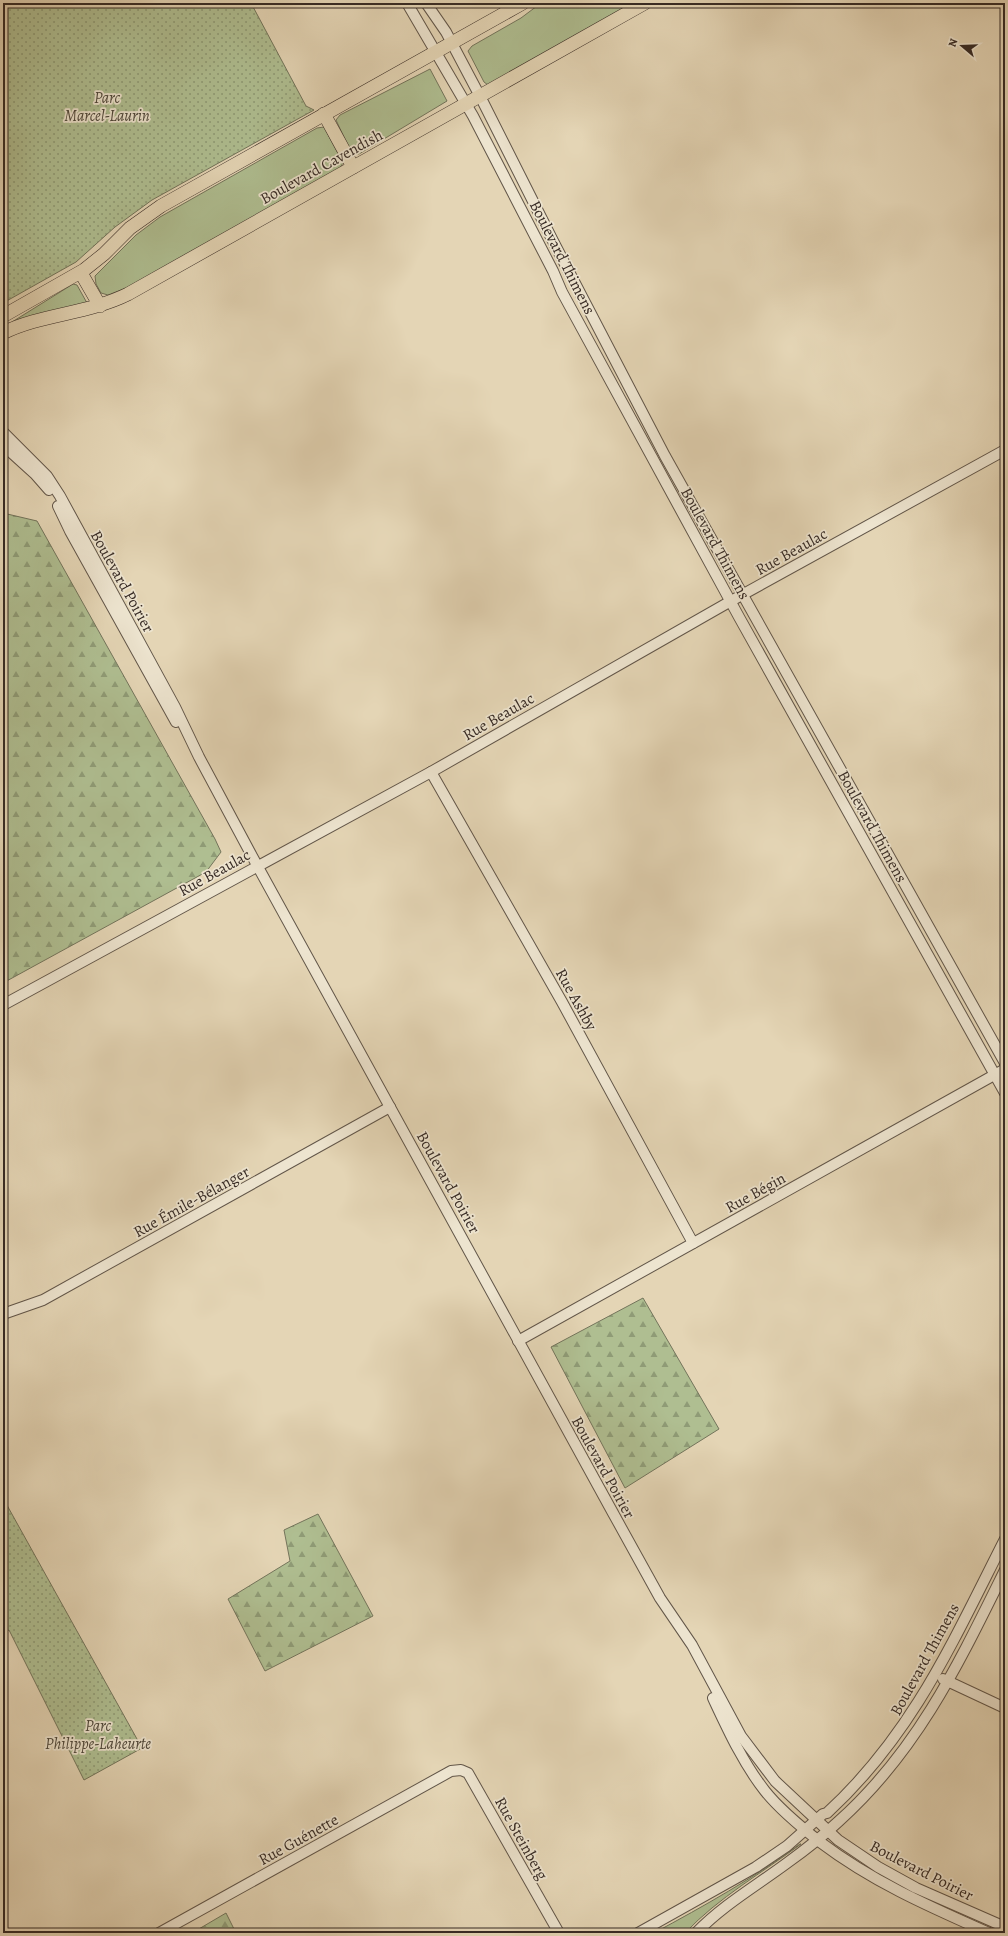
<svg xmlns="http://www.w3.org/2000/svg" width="1008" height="1936" viewBox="0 0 1008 1936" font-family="Alegreya,serif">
<defs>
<pattern id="forest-firs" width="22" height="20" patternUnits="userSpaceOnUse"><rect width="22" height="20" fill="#afbe91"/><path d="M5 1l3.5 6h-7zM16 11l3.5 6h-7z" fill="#8f9b76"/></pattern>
<pattern id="park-dots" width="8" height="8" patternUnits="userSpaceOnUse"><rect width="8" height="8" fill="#afbe91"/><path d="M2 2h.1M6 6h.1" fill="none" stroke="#8f9b76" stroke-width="1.8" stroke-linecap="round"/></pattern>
</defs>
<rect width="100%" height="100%" fill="#e4d5b5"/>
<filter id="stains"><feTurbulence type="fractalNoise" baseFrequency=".005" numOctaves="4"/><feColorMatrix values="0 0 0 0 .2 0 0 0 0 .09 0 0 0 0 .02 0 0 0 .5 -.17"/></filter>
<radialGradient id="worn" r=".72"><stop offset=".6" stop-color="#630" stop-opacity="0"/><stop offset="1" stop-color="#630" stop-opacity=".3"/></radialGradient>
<g fill="#afbe91" stroke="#73745b">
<path d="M541,3H634L488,85L484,82L468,51L472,46L521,18Z"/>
<path d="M430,69L447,101L359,154H352L336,120L340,115Z"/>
<path d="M324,127L343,163L338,171L131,286L108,295L101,293L96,284L95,276L136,235L160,217L317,128Z"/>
<path d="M73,284L77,285L87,303L12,322Z"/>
<path d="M800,1844H801C762,1873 719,1897 685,1933H654C704,1906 754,1878 800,1844Z"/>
</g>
<g fill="url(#forest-firs)" stroke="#73745b">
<path d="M3,513L37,521L215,839L221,852L206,872L3,983Z"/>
<path d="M643,1298L719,1429L625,1488L551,1347Z"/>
<path d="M318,1514L373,1616L265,1671L228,1599L290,1561L284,1530Z"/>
<path d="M226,1913L236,1933H192Z"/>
</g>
<g fill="url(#park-dots)" stroke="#73745b">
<path d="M3,3H251L306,106L314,110L152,200L115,227L76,262L3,303Z"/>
<path d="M3,1498L142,1748L84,1780L9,1630L3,1633Z"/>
</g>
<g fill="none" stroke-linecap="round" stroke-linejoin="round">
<g stroke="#625649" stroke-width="12">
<g id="minor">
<path d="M407,3L473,116L553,271L562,292L739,617L1005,1093"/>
<path d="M426,3L446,32L483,102L553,241L665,456L1005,1063"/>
<path d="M3,432L47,476L60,496L175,707L199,757L252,856L613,1513L660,1598L692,1645L741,1736L775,1781L838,1840L878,1867L916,1888L1005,1927"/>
<path d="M3,445L35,474L49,490"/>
<path d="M58,506L70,531L176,722"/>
<path d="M431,772L562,1002L693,1243"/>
<path d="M3,1005L431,772L731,601L1005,450"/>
<path d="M3,1314L43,1300L390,1107"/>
<path d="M518,1341L1005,1069"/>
<path d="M943,1679L1005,1708"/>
<path d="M713,1698C728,1730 743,1763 765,1791C780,1810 801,1827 820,1842C873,1882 928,1906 989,1933"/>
<path d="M159,1933L451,1771L461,1770L468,1773L559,1933"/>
<path d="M638,1933L756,1867L787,1846L823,1814L827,1813C913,1734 953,1641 1005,1539"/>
<path d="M696,1933C723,1905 756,1886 787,1863C805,1850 823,1836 839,1821C918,1750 959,1663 1005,1570"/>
</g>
</g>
<g stroke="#372b25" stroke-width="14">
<g id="major">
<path d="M324,114L353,167"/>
<path d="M81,273L100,306"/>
<path d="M3,316L84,270L104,254L130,228L161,206L523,3"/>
<path d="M3,333C41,314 88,314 128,294L645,3"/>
</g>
</g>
<use href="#minor" stroke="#ede4cf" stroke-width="10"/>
<use href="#major" stroke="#e4d5b5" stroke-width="13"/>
</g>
<g text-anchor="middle" stroke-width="3.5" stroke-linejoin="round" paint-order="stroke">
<g font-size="16" font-style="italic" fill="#4f483b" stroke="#ede4cf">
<text x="107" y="103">Parc<tspan x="107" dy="18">Marcel-Laurin</tspan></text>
<text x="98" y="1731">Parc<tspan x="98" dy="18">Philippe-Laheurte</tspan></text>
</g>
<g font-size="16" fill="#372b25" stroke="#ede4cf">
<text transform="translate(321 166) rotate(-29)" y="6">Boulevard Cavendish</text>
<text transform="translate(563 257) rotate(63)" y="6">Boulevard Thimens</text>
<text transform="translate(716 543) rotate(61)" y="6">Boulevard Thimens</text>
<text transform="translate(791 551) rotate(-29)" y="6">Rue Beaulac</text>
<text transform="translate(123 581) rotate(61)" y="6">Boulevard Poirier</text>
<text transform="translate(498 716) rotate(-30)" y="6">Rue Beaulac</text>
<text transform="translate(873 826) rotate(61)" y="6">Boulevard Thimens</text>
<text transform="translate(214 872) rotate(-29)" y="6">Rue Beaulac</text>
<text transform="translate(577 999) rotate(61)" y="6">Rue Ashby</text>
<text transform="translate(449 1182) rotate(61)" y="6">Boulevard Poirier</text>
<text transform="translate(755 1192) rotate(-29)" y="6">Rue Bégin</text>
<text transform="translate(191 1201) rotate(-29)" y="6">Rue Émile-Bélanger</text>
<text transform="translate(604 1467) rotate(61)" y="6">Boulevard Poirier</text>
<text transform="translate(924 1659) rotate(-61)" y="6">Boulevard Thimens</text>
<text transform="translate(522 1838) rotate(61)" y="6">Rue Steinberg</text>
<text transform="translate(298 1839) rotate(-29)" y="6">Rue Guénette</text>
<text transform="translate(922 1870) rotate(27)" y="6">Boulevard Poirier</text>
</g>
</g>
<rect width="1008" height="1936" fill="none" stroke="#e4d5b5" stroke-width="16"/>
<rect x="4" y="4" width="1000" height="1928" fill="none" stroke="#372b25" stroke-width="2"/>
<rect x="8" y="8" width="992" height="1920" fill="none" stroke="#372b25"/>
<g transform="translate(962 46) rotate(289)" stroke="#ede4cf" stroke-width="3" paint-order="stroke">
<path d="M0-3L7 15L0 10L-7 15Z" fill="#372b25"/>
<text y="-6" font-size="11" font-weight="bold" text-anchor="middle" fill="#372b25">N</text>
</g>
<rect width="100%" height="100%" filter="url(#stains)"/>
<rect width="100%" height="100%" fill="url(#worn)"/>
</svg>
